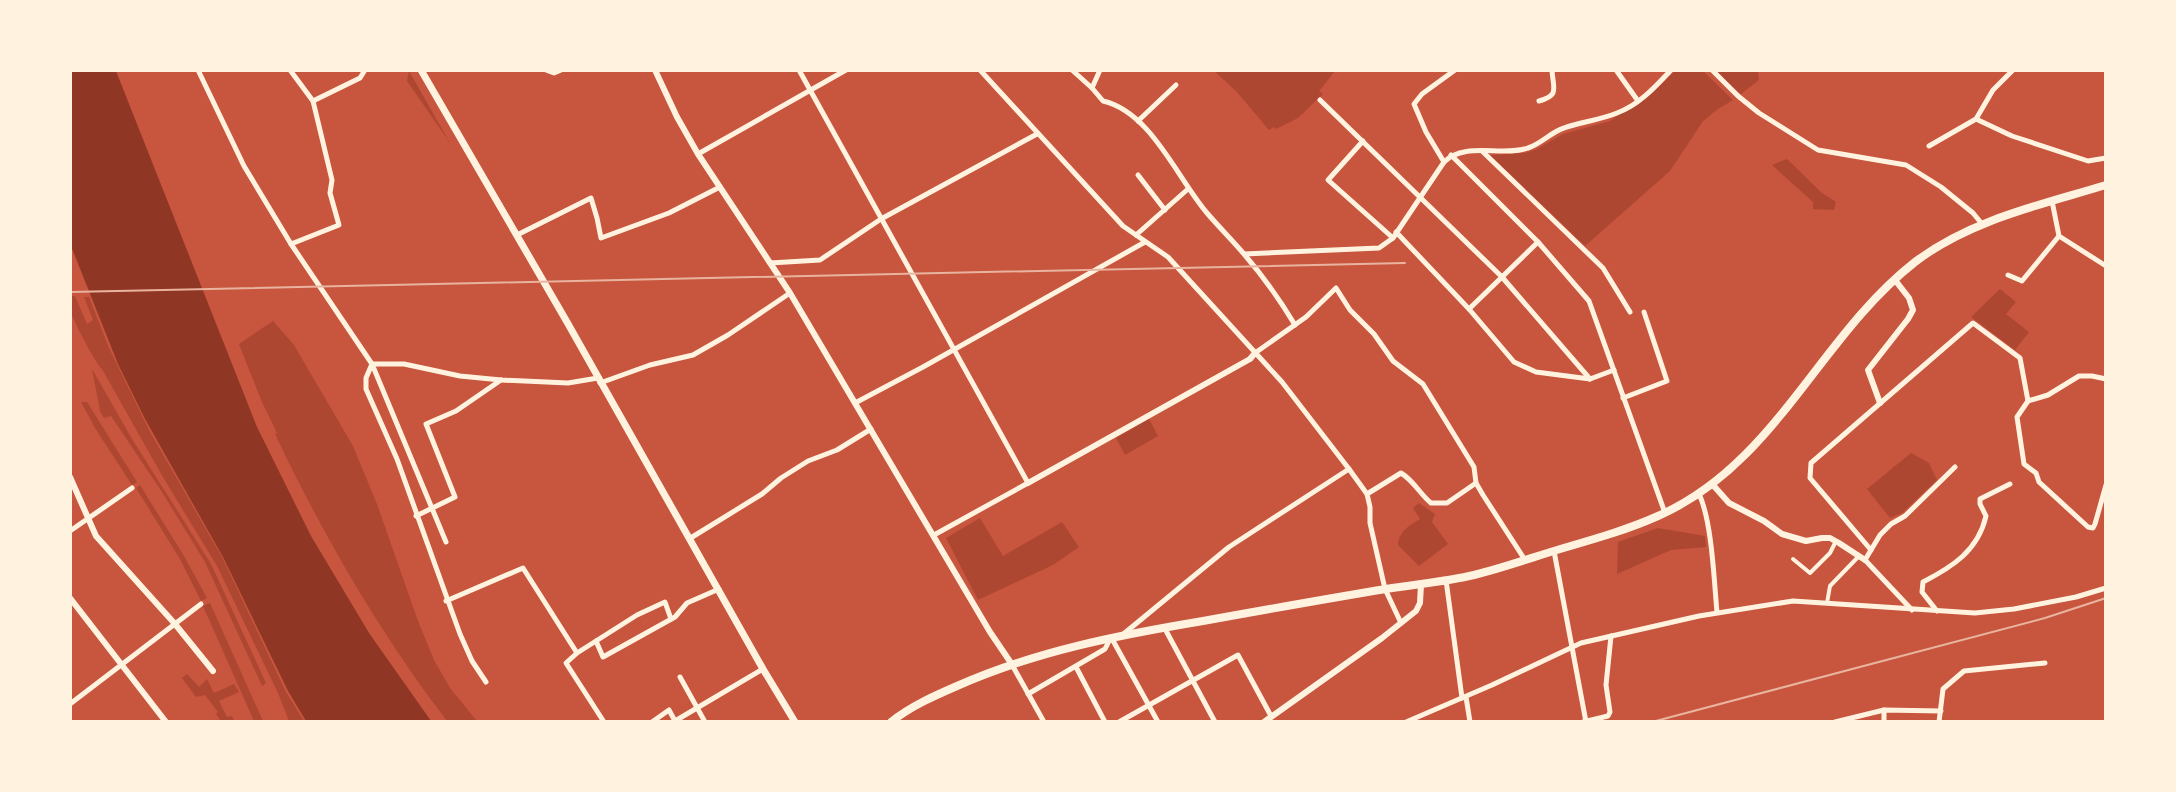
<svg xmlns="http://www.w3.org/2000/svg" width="2176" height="792" viewBox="0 0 2176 792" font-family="Arial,sans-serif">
<rect width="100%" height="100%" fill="#c8553d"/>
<g fill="#ae4732">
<path d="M409,71L450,143L407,81Z"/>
<path d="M1214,71H1335L1319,91L1323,94L1298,118L1276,129L1274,127L1269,130L1236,91Z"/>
<path d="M1675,71H1703L1733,100L1718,109L1703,121L1670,171L1585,246L1490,155L1525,153L1537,149L1563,134L1610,121L1654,91Z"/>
<path d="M1715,71H1758L1759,80L1741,94Z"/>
<path d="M1787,159L1822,193L1836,202L1834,210L1813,209V202L1772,165Z"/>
<path d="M2000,289L2016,302L2006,314L2029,332L2015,350L1971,317Z"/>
<path d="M71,296H75L87,324L93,320L84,297H89L109,348L149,430L222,557L286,692L304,721H289L278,693L217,566L164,479L102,369C97,366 75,324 72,315C69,310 70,303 71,296Z"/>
<path d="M273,321L294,345L353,446L377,504L418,621L434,660L450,688L477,721H447C379,632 323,535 275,434L277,433L261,400L239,344Z"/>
<path d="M92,369L132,439L211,564L266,683L262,686L205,562L162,492L111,416L104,418L100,411Z"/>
<path d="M81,402H87L137,482L132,485L95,428Z"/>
<path d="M1149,419L1158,436L1125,455L1116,438Z"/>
<path d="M1911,453L1929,463L1937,480L1902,513L1890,518L1867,489Z"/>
<path d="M140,485L184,556L207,598L201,601L180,559L136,488Z"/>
<path d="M1419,503L1435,514L1432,522L1448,544L1419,566L1398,545C1399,531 1409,526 1420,519L1413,508Z"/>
<path d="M980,518L1003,556L1062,522L1079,547L1053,565L978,600L946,538Z"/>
<path d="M1658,528L1705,536L1706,547L1671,550L1617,574L1618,542Z"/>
<path d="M210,603L263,721H254L203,606Z"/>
<path d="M187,674L199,687L207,679L214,693L234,684L239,692L219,701L227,717L232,716L234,721H221L216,714L218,712L205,695L196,697L182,678Z"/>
</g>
<path fill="#8f3625" d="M70,71H116L257,427L311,536L369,633L431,721H306L288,691L223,557L145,419L118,364L71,246Z"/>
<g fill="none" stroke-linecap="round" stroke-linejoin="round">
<g stroke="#fff3e0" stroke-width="4">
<path d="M1793,559L1810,573L1830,553L1836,541"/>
<path d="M1827,603L1830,586L1859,556"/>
</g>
<g stroke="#fff3e0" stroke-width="5">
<path d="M198,70L244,166L291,244L372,364H404L460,376L501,380L568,383L598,378"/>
<path d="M290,70L313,101"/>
<path d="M546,70L554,73L561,70"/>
<path d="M799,70L1028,483L934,535"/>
<path d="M980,70L1123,226L1168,257L1282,382L1349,469L1367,494L1370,507V523L1385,589L1401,623"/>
<path d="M1072,70L1092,88L1103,101C1151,112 1177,178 1207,213C1219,227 1232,240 1244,254C1263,276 1280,300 1295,325"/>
<path d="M1616,70L1638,101"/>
<path d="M1712,70L1738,96L1759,113L1818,150L1906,165L1941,187L1973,213L1982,224"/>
<path d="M1092,88L1100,70"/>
<path d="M1320,100L1502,277L1590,379"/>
<path d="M1539,101C1560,95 1553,89 1552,70"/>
<path d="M1976,119L2012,136L2088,161L2106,158"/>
<path d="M1138,121L1176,85"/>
<path d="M1363,141L1328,180L1393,238"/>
<path d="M1929,146L1976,119L1993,90L2013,70"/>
<path d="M1482,151L1603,268L1630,312"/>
<path d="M698,154L846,70"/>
<path d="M1451,155L1538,242L1589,301L1665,513"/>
<path d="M1444,162L1426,132L1414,104L1422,94L1455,70"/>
<path d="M1138,175L1165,210"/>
<path d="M2052,201L2059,236L2106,266"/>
<path d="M1396,232L1469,309"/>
<path d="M517,235L591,198L597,218L601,238L669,213L720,187"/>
<path d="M1136,235L1188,189"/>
<path d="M1538,242L1469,309L1514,362L1536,372L1590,379L1614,370"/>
<path d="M291,244L339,225L330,193L332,180L313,101L360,78L365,70"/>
<path d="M1244,254L1379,248L1393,238L1444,162C1465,141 1502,157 1528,148C1541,144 1551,132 1564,128C1581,122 1600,120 1617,113C1639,105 1655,87 1671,70"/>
<path d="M770,263L820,260L881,219L1037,134"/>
<path d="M2008,275L2022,281L2059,236"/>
<path d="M1255,353L1306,317L1336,288L1350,310L1374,334L1393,361L1423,384L1474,467L1476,483L1483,495L1525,560"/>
<path d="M372,364L366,378V389L397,459L460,634L472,661L486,682"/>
<path d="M372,364L446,542"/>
<path d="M600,383L650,365L693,355L728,335L790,293"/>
<path d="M1623,398L1667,381L1644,312"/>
<path d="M2028,401L2048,395L2079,376H2092L2106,379"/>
<path d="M855,403L923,367L1145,242"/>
<path d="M1367,494L1401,473C1414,481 1420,494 1431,503H1447L1476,483"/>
<path d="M1699,494C1712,521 1714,581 1717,612"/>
<path d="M416,516L455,497L426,424L456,411L501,380"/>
<path d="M70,531L132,488"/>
<path d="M689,539L762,494L781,478L808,461L837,450L871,429"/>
<path d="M1871,550L1810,478L1811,463L1973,323L2020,358L2028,401L2017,417L2024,464L2036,473L2039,482L2088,527L2093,528L2095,524L2106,485"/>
<path d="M1554,551L1586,722"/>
<path d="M1446,580L1462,698"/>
<path d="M446,601L523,568L577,653L596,641L603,657L675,617L687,603L719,589"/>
<path d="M1912,610L1865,560L1880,535L1891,524L1905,516L1955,467"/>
<path d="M1937,611L1922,592L1923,582C1952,567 1978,551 1986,516L1980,504V499L2010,484"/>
<path d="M1164,627L1215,722"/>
<path d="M1121,636L1229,547L1349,469"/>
<path d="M1111,637L1158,722"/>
<path d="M596,641L637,615L665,602L671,619"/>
<path d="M577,653L566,663L604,722"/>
<path d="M1011,663L1044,722"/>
<path d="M1076,667L1105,722"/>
<path d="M680,677L705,722"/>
<path d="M1028,694L1105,649L1111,637"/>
<path d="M1466,697L1470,722"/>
<path d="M70,704L201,604"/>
<path d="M1884,710V722"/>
<path d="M652,722L669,710L675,721L763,669"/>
<path d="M1119,722L1238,655L1271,716"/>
<path d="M1406,722L1492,685L1581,643L1699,616L1793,601L1975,613L2014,609L2076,597L2106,588"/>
<path d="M1583,722L1608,716L1610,712L1606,685L1611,636"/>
<path d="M1835,722L1884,710L1941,711"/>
<path d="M1939,722L1943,689L1964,671L2045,663"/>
</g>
<g stroke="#fff3e0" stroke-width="6">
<path d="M655,70L677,117L698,154L790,293L990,632L1011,663"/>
<path d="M1880,403L1868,370L1908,319L1913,310L1909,298L1895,280"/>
<path d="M70,477L96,536L175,624L213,671"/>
<path d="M1028,483L1250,359L1255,353"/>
<path d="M1713,485L1729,503L1764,521L1782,534L1806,541L1822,538H1830L1839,543L1865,560"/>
<path d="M70,598L166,722"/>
<path d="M1264,722L1382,638L1416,611L1420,603L1421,584"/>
</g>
<path stroke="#fff3e0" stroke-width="7" d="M421,70L567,322L763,669L795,722"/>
<path stroke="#fff3e0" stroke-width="8" d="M891,722C911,706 934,696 957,686C1036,651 1119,635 1203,621C1264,610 1325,599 1386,589C1415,584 1445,582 1474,575C1506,567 1536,556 1567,547C1598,538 1629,529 1658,516C1775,465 1819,337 1915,262C1970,220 2040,205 2106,185"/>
<g stroke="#e9b49f" stroke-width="2">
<path d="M70,292C515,281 961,275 1405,263"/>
<path d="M1652,722L2045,618L2106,598"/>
</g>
</g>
<rect width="2176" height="792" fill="none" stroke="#fff3e0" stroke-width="144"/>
</svg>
